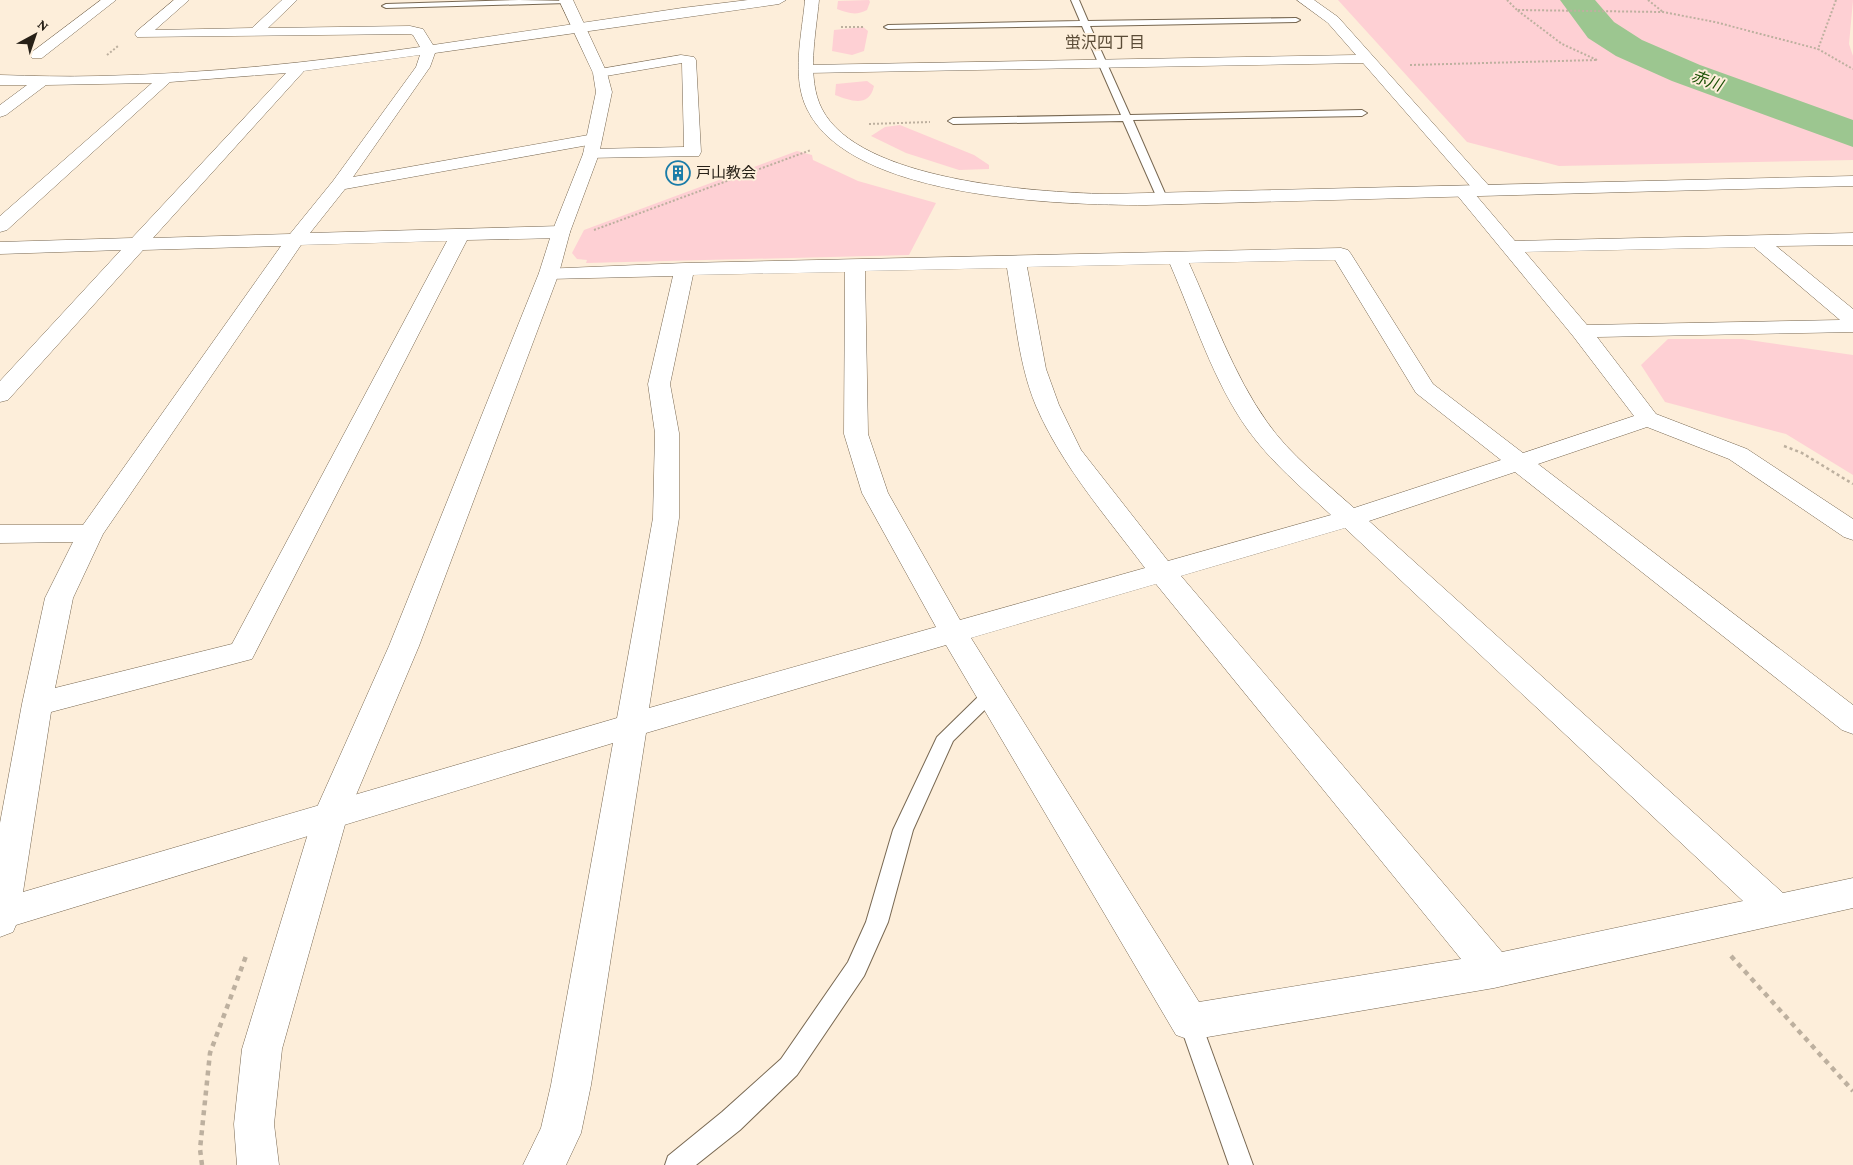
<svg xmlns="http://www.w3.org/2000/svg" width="1853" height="1165" viewBox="0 0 1853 1165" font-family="'Crimson Pro','Noto Sans JP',serif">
<rect width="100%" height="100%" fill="#fdeeda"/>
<g fill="#fed0d4">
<path d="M869,0L870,2L867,10C856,16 848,13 837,9L838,1Z"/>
<path d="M1338,0H1853L1849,44L1853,56V160L1559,166L1467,142Z"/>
<path d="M863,27L868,31L864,51L852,55L832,51L834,30Z"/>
<path d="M867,81L874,86C869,108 851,101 835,95L836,84Z"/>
<path d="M900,125L974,155L989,165V169L959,170L906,153L871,136L885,127Z"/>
<path d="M797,151L812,155L813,160L858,181L936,203L909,255L586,263L587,260L577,259L572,253L584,230Z"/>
<path d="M1668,339H1742L1853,355V475L1786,434L1665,402L1641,365Z"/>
</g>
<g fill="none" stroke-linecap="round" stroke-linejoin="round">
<path fill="#9cc690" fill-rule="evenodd" d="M1560,0H1595L1614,22L1642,40L1700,65L1853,120V147L1672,81L1616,56L1588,38Z"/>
<g stroke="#786852" stroke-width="2">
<g id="service">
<path d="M519,0L571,1L567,3L386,8L382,6L386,4Z"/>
<path d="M1071,0H1079L1088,21L1296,18L1300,20L1296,22L1090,26L1130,115L1362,110L1367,113L1362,116L1133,120L1167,198L1162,201L1157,198L1123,121L953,124L948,121L953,118L1121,115L1082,26L888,29L884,27L888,25L1080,21Z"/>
<path d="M991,688L997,690L1000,695L953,741L913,830L888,922L864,976L797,1075L740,1130L696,1165H665L668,1156L722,1112L781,1059L848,962L866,922L893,830L937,737L985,690Z"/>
<path d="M1190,1011L1198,1014L1201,1022L1253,1165H1229L1179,1022L1182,1014Z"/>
</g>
</g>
<g stroke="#786852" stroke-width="1">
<g id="minor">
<path d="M101,0H116L42,58H32L30,55L32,52Z"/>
<path d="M174,0H189L155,30L252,28L282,0H297L268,28L410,26L423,29L433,45L682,8L748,0H786L779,4L435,53L430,67L353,177L594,134L600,136L602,139L600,142L594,144L345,189L310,233L561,226L568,228L570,232L568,236L561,238L467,240L252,659L51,712L23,892L617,718L653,518L655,433L648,384L673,276L549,279L542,277L539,273L542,269L685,263L1341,248L1348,250L1351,254L1433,384L1523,453L1634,416L1573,336L1457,195L1454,191L1457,187H1469L1515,241L1853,233V245L1776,246L1853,309V332L1597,337L1656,414L1747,449L1853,519V540L1844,537L1729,459L1647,427L1538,464L1853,705V734L1842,730L1515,472L1369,521L1783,893L1853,878V908L1494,988L1190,1040L1176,1035L946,645L646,733L591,1085L581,1133L566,1165H523L541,1128L551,1085L613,743L16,925L13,932L0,937V823L22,704L45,598L73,542L0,543V525H83L281,246L143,250L8,400L0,402V381L121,250L0,254V242L132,238L286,73L170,82L7,230L0,232V216L152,83L46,85L6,115L0,117V105L27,85H0V75C33,76 66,77 99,76C206,74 314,62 420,47L413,35L410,34L137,37L135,34L137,31ZM420,55L416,67L333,181L290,234L153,238L304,71ZM447,241L232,644L55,688L73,598L103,534L301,245ZM1754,247L1840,320L1587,325L1525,252ZM1335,260L1416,393L1501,460L1354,508C1324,481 1290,455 1267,422C1233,374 1213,316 1189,263ZM1170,264C1194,319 1213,381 1248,430C1271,462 1302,488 1331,515L1168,561L1081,450L1059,405L1046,369L1027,267ZM1007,268C1015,314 1018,363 1036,406C1062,466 1106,516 1145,568L960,620L888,493L868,434L865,271ZM845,272L844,434L862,493L936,627L649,708L679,518V433L670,384L693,275ZM1345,528L1743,901L1502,952L1181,576ZM1156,584L1461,959L1199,1002L971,638Z"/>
<path d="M1297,0H1314L1338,17L1490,187L1493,191L1490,195H1478L1363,63L807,73L800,69L807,65L1356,55L1328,23Z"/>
<path d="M681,55L694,57L696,60L701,152L699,156L585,158L583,154L585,150L591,149L684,147L682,63L600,77L593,73L600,69Z"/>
</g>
</g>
<g stroke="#786852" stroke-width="1">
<g id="tertiary">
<path d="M559,0H573L607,73L612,92L599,154L570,232L559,273L419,646L348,814L282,1049L274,1124L279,1165H237L234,1124L242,1049L314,814L389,646L539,273L552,232L583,154L596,92L593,73Z"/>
<path d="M805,0H819C816,34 806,78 822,109C859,181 1035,192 1106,194L1853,176V186L1146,205C1060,205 850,199 807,109C791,77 802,34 805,0Z"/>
</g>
</g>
<g stroke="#bdb09f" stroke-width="2" stroke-dasharray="2 2" stroke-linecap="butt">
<path d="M1507,0L1517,10"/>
<path d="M1648,0L1663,12"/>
<path d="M1836,0L1818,49L1853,69"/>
<path d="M841,27H865"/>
<path d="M107,55L118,46"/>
<path d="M1597,60L1562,44L1517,10L1663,12L1715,22L1818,49"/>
<path d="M1410,65L1597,60"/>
<path d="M869,124L930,122"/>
<path d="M594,230L811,150"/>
</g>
<path stroke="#bdb09f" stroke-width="2.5" stroke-dasharray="3 3" stroke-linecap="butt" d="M1784,446L1802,453L1853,484"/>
<g stroke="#bdb09f" stroke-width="4.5" stroke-dasharray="5 5" stroke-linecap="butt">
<path d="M1731,956L1853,1091"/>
<path d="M202,1165L200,1149L210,1053L246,956"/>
</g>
<use href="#service" fill="#fff" fill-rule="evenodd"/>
<use href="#minor" fill="#fff" fill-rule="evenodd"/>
<use href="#tertiary" fill="#fff" fill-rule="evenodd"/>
</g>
<defs>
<g id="building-ring" transform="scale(1.25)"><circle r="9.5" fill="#fdeeda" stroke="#1a7ca8" stroke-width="1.5"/><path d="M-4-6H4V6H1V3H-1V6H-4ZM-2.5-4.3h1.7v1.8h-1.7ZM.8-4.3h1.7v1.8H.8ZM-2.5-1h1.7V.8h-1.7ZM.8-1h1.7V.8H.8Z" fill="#1a7ca8"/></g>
</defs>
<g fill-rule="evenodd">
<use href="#building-ring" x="678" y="173"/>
</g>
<g text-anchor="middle" stroke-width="4" stroke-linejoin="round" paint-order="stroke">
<g font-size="15" fill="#272017" stroke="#fdeeda" text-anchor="start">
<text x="696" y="178">戸山教会</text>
</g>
<g font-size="16" fill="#5a4b36" stroke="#fdeeda">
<text x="1105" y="48">蛍沢四丁目</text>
</g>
<g font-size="16" font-style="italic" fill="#1b5105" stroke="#fdeeda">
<text transform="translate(1707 80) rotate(20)" y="6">赤川</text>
</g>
</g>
<g transform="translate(35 35) rotate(40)" stroke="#fdeeda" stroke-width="4" paint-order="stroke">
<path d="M0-4L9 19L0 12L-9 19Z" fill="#272017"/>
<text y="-8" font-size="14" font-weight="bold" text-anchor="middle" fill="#272017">N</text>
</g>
</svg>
